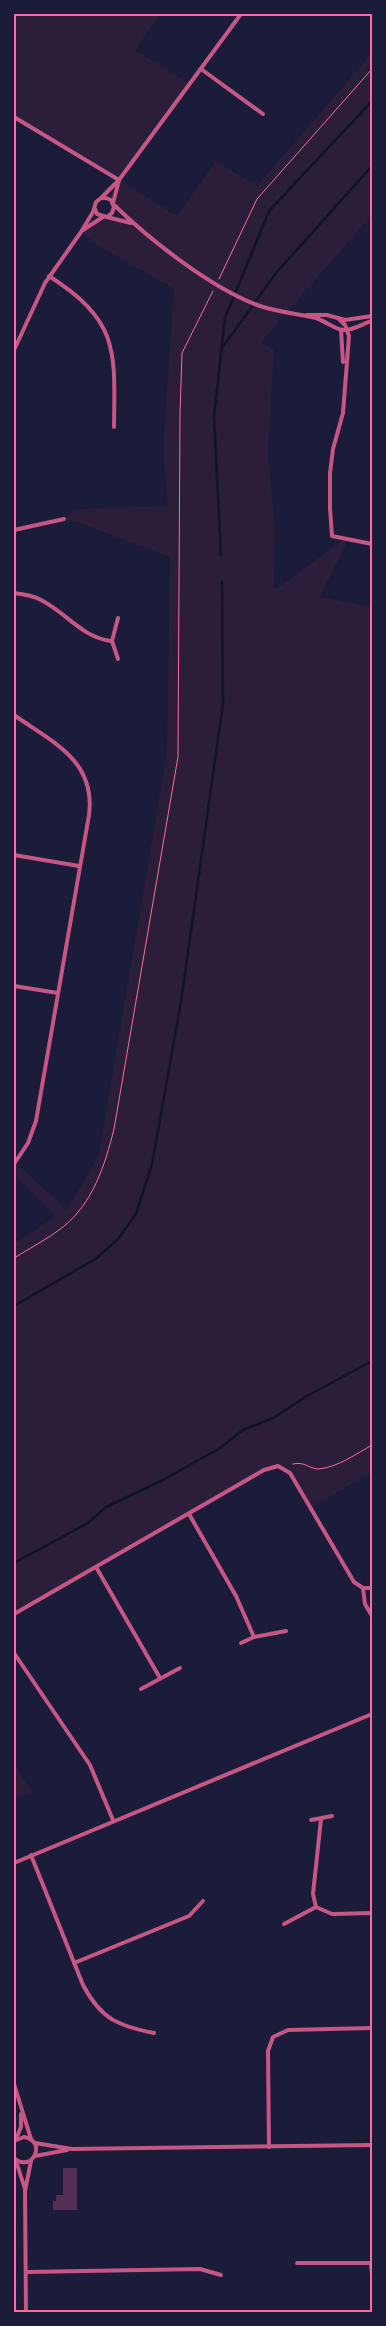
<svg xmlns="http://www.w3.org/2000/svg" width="386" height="2326" viewBox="0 0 386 2326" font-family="Inter,sans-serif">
<rect width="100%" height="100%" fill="#1b1b3a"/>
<g fill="#2a1e3b">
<path d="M14,14H160L135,50L190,84L126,171L118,176L14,116Z"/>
<path d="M372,53V215L296,302L280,316L276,326L261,342L274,350L268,453L275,527L274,588L277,589L344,539L348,540L320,597L372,607V1472L310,1508L286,1468L271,1467L14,1614V1244L56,1216L14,1175V1164L15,1162L67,1210L99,1155L167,751L170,557L80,523L64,519L78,509L168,506L163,450L174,289L97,245L81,232L103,217L132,223L113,204L119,180L177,216L216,161L257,186Z"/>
<path d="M14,1764L32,1791L14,1799Z"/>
</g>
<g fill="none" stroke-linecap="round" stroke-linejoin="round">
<g stroke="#12122b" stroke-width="2.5">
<path d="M222,348L276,273L372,166"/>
<path d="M221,555L214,417L225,318L269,211L372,101"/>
<path d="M14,1306L97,1258L118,1239L136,1214L152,1164L181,1002L223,704L222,582"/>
<path d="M14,1563L88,1523L106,1507L163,1480L220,1448L243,1430L275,1417L307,1396L372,1361"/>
</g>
</g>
<path fill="#542f53" d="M63,2168H77V2210H53V2201H56V2195H63Z"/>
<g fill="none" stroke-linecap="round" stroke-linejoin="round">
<g stroke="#ff6b9d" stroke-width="1">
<path d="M219,279L257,199L372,69"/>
<path d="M14,1258C30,1248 48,1239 63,1227C93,1203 105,1165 114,1129L178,757L180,415L182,353L213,291"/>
<path d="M293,1464C305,1461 309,1469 319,1469C338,1467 356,1454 372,1445"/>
</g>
<g stroke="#c65784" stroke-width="4">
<path d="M201,69L263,114"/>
<path d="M14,117L119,180"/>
<path d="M101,198L119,180L241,14"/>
<path d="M113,203L119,180"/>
<path d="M113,204C150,240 212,289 260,306C278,312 298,314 316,318C325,321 336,330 343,330C353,331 363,323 372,321"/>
<path d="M107,217L131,223"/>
<path d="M83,230L103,217"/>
<path d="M49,276C119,321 115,350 114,427"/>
<path d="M307,315H327L345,320L372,316"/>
<path d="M338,318L345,325L349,336L343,413L333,449L330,473V508L332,536L372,544"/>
<path d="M341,330L343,362"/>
<path d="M14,350L45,283L81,232L93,212L96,202L101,198H106L111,200L114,207L112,213L107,217L97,214L95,209"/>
<path d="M14,530L64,519"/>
<path d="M14,593C23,594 32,595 41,600C67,613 82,638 112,641"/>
<path d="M118,618L112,641L118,659"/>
<path d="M14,715C52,742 96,760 89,815L36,1121L28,1143L14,1164"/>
<path d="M14,855L79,866"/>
<path d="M14,986L58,993"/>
<path d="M189,1514L236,1596L254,1637"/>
<path d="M96,1567L160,1678"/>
<path d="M363,1588L365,1604L372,1616"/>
<path d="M14,1614L264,1470L278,1466L290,1473L354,1582L363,1588H372"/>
<path d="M241,1643L254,1637L286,1631"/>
<path d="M14,1653L90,1765L113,1820"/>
<path d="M141,1689L180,1668"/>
<path d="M321,1819L313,1894L316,1907L332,1914L372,1913"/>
<path d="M311,1820L332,1816"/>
<path d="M31,1855L83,1985C101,2019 118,2026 154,2033"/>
<path d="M14,1863L372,1714"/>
<path d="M284,1924L316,1907"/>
<path d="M74,1963L189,1916L203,1901"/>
<path d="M14,2084L31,2139"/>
<path d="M16,2139L21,2127V2114"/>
<path d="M14,2141L24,2137C48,2141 32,2174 14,2158"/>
<path d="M35,2143L72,2149L372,2145"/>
<path d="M269,2147L268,2051L273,2037L288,2030L372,2028"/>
<path d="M35,2156L67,2150"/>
<path d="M16,2161L25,2189"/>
<path d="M297,2263H372"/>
<path d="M371,2263L372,2274"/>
<path d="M26,2272L200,2269L221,2275"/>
<path d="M26,2312L25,2191L31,2161"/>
</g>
</g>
<rect width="386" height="2326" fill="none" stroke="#1b1b3a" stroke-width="30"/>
<rect x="15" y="15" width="356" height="2296" fill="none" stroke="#ff6b9d" stroke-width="2"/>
</svg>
